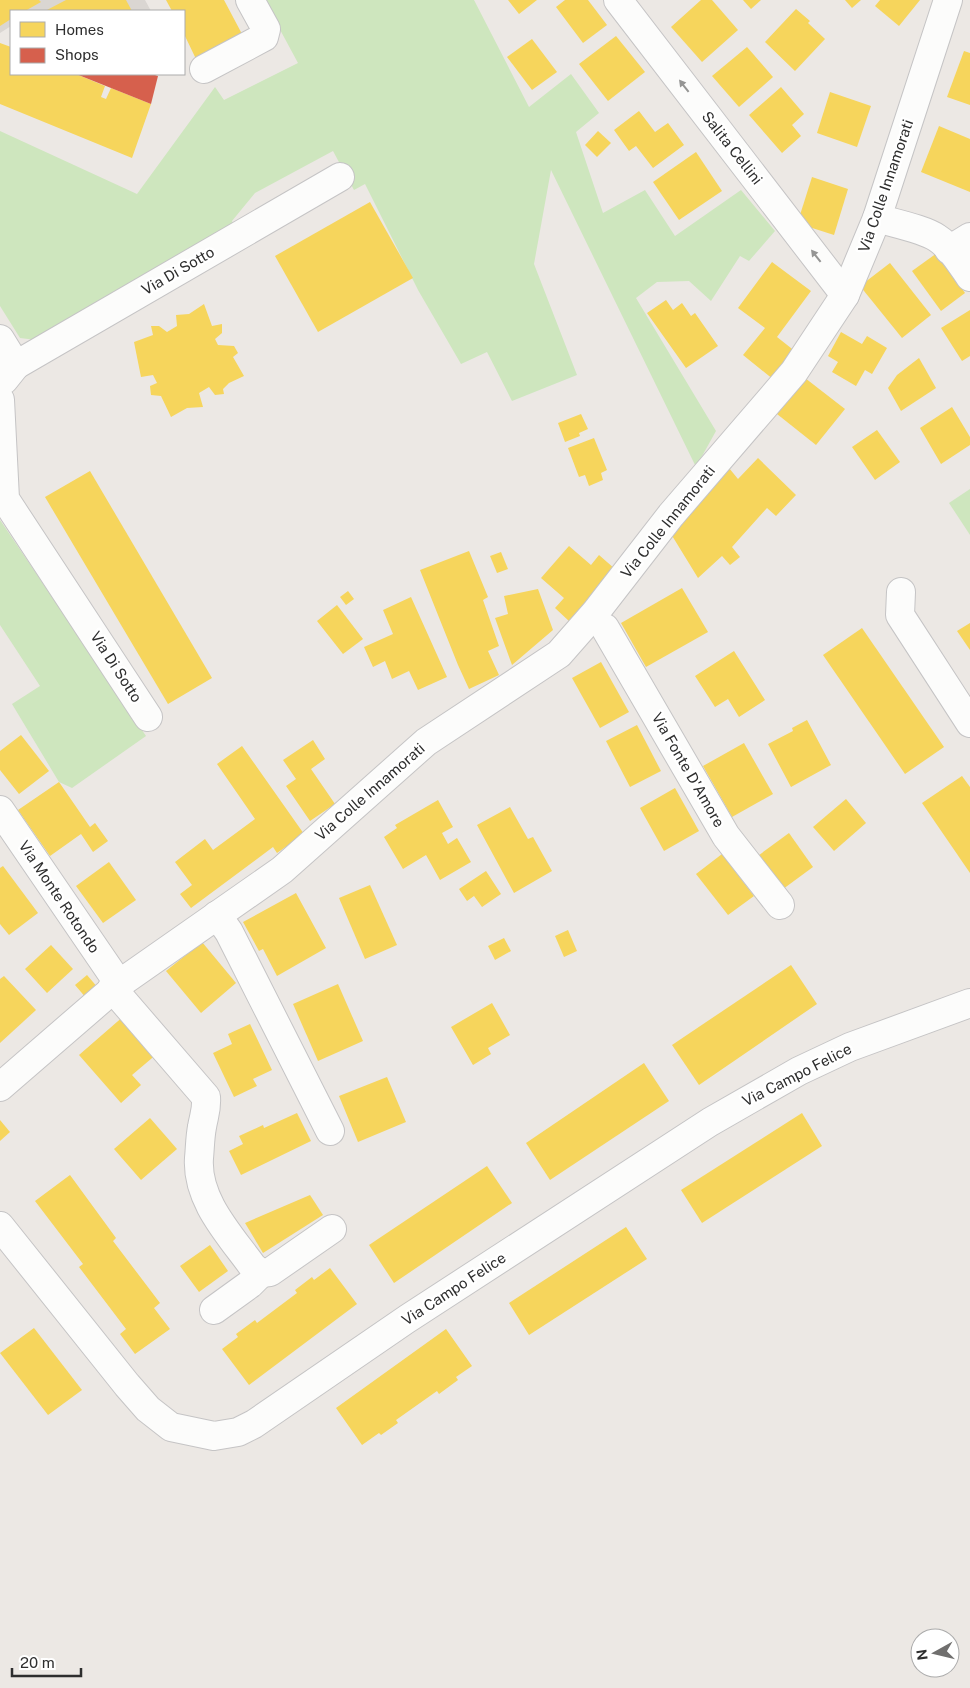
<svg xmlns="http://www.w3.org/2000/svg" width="970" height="1688" viewBox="0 0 970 1688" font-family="'Public Sans',sans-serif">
<rect width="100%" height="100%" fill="#ece8e4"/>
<g fill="#cee6be">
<path d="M264,0H474L529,107L571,74L599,113L576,132L603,213L645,190L675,236L741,190L775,231L749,261L740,256L711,301L689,281L657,282L636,298L716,431L696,467L551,170L534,264L577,375L512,401L487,352L461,364L418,290L365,184L354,190L333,151L255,193L232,221L235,229L36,340L20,338L0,306V131L137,194L215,87L224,100L298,63Z"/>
<path d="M970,489V535L949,503Z"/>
<path d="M0,520L146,736L72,788L59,782L12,704L40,686L0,625Z"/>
</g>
<path fill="#dad6d2" d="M0,0H145L151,11H11V26L0,33Z"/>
<g fill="#f6d55c">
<path d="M0,0H39L41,2L25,11H11V19L0,26Z"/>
<path d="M66,0H126L132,11H45Z"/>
<path d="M166,0H224L242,34L196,59L184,34V11H172Z"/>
<path d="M508,0H537L519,14Z"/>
<path d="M565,0H588L607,25L583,43L556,7Z"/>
<path d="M701,0H712L738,30L702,62L671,27Z"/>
<path d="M743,0H761L751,9Z"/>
<path d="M845,0H861L852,8Z"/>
<path d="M880,0H920L899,26L875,6Z"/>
<path d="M796,9L810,21L808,23L825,39L795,71L765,42Z"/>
<path d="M616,36L645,72L608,101L579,64Z"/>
<path d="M532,39L557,72L532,90L507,57Z"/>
<path d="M0,43L11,47V74L25,75V74H76L105,86L101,97L106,99L111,88L151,104L132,158L0,104Z"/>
<path d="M747,47L773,77L739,107L712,76Z"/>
<path d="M964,51L970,53V105L947,97Z"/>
<path d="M781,87L804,114L792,125L801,136L782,153L749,115Z"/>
<path d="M830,92L871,106L857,147L817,133Z"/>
<path d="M639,111L655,132L668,123L684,145L653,168L636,146L629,151L614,130Z"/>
<path d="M939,126L970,139V192L921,172Z"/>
<path d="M598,131L611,143L597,157L585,145Z"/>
<path d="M696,152L722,191L679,220L653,182Z"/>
<path d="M812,177L848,189L834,235L806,226L800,215Z"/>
<path d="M370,202L413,278L318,332L275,256Z"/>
<path d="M937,253L965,293L941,311L912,271Z"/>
<path d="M772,262L811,291L777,337L796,352L774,380L743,355L765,328L738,308Z"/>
<path d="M890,263L931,315L902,338L860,286Z"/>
<path d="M666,300L673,310L682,303L691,316L695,313L718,346L686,368L647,313Z"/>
<path d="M204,304L212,326L222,324V333L215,339L218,345L234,346L238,353L233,357L244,376L229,383L223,389L224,394L215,395L209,387L199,393L203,407L187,408L171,417L161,396L151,395L150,386L157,383L153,375L141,377L134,342L153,335L151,326H159L167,332L177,326L176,315L189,314Z"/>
<path d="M970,310V356L962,361L941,328Z"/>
<path d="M841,332L862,344L867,336L887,348L872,374L865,370L856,386L832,372L838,362L828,356Z"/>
<path d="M919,358L936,388L901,411L888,388L897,375Z"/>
<path d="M805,378L845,409L816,445L777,414Z"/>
<path d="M952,407L970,437V445L941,464L920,428Z"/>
<path d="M581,414L588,429L579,433L580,436L565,442L558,423Z"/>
<path d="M877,430L900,462L875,480L852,447Z"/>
<path d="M594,438L607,470L601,473L603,480L589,486L585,475L579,477L568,448Z"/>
<path d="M758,458L796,495L776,516L767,508L732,547L740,557L730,565L722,556L698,578L671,534L729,468L738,479Z"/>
<path d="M90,471L212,678L168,704L45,497Z"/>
<path d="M569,546L591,565L599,555L615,569L570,622L555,608L564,598L541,578Z"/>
<path d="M469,551L488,597L483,600L499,646L488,651L499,675L469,689L458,665L420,570Z"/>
<path d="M501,552L508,569L497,573L490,556Z"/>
<path d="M682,588L708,632L646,667L621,623Z"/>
<path d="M538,589L553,630L512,665L495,618L508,614L504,596Z"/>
<path d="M348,591L354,599L346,605L340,597Z"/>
<path d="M411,597L447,677L418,690L409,671L392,679L385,661L373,667L364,647L393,634L383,610Z"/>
<path d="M337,605L363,639L343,654L317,621Z"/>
<path d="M970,623V650L957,631Z"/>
<path d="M862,628L944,747L905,774L823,655Z"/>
<path d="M734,651L765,700L739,717L728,699L715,707L695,676Z"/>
<path d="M601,662L629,712L600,728L572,678Z"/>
<path d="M807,720L831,765L791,787L768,744L793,731L792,728Z"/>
<path d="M637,725L661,771L630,787L606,741Z"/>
<path d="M21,735L49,771L19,794L0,770V751Z"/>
<path d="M313,740L325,759L311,769L335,804L310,821L286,786L296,779L283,760Z"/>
<path d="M744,743L773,794L732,817L703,766Z"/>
<path d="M242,746L304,834L277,853L273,847L191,908L180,894L192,885L175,862L205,839L213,850L255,819L217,764Z"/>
<path d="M962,776L970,787V873L922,803Z"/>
<path d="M59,782L90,827L95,823L108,841L93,852L81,834L50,856L18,810Z"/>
<path d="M675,788L699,831L664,851L640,808Z"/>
<path d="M846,799L866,823L834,851L813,827Z"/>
<path d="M438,800L453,827L442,833L448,844L457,838L471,862L440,880L426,855L403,869L384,837L397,828L395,825Z"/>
<path d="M510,807L528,839L533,837L552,871L514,893L477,825Z"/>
<path d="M789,833L813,867L779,892L755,858Z"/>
<path d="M722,854L754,896L728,915L696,874Z"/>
<path d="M109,862L136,900L103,923L76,886Z"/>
<path d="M3,866L38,913L9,935L0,924V868Z"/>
<path d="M486,871L501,894L482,907L474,896L467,901L459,889Z"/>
<path d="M370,885L397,945L365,959L339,898Z"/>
<path d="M296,893L326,948L277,976L263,949L259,951L243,922Z"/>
<path d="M568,930L577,951L564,957L555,936Z"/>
<path d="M504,938L511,951L495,960L488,946Z"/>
<path d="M202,942L236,983L201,1013L166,971Z"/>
<path d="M51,945L73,969L47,993L25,969Z"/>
<path d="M791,965L817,1004L699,1085L672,1045Z"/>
<path d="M87,975L99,989L87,999L75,985Z"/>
<path d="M4,976L36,1010L0,1043V979Z"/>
<path d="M338,984L363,1041L318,1061L293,1004Z"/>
<path d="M492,1003L510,1035L488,1048L491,1054L473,1065L451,1027Z"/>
<path d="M125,1015L158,1053L132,1075L141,1085L121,1103L79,1055Z"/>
<path d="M250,1024L272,1070L253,1079L257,1086L234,1097L213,1053L232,1044L228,1034Z"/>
<path d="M644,1063L669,1101L550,1180L526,1143Z"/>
<path d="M387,1077L406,1122L358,1142L339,1096Z"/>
<path d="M297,1113L311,1141L241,1175L229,1151L243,1144L239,1136L263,1125L264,1128Z"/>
<path d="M802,1113L822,1146L702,1223L681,1190Z"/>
<path d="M150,1118L177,1149L141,1180L114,1149Z"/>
<path d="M0,1120L10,1132L0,1141Z"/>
<path d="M487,1166L512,1203L394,1283L369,1245Z"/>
<path d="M70,1175L116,1238L113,1241L160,1303L154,1308L170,1329L135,1354L120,1334L126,1329L79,1267L83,1264L35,1201Z"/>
<path d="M310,1195L323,1215L263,1253L245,1223Z"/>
<path d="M626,1227L647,1259L529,1335L509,1303Z"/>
<path d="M210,1245L228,1271L199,1292L180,1266Z"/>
<path d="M330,1268L357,1304L249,1385L222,1349L238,1337L236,1334L255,1320L257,1323L297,1293L295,1290L312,1277L314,1280Z"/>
<path d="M34,1328L82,1390L48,1415L0,1353Z"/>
<path d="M446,1329L472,1366L456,1377L458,1380L439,1394L437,1391L396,1420L398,1423L381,1435L379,1433L362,1445L336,1408Z"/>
</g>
<path fill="#d6604d" d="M76,74H152L158,76L151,104Z"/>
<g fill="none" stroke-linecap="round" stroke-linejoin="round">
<g stroke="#c5c4c5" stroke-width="30">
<g id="minor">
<path d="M618,0L845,295"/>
<path d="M204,69L264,37L266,29L250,0"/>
<path d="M877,218C893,223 924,229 937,238C951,247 961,264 970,277"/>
<path d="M949,250L970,237"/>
<path d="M0,339L16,365L4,380"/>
<path d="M16,365L340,177"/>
<path d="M0,400L5,499L148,717"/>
<path d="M901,592L900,615L970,723"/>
<path d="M605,628L726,836L780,905"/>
<path d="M0,810L119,984"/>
<path d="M217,915L229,932L330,1131"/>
<path d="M112,988L206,1097C207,1110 204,1115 202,1127C200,1137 200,1148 199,1158C196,1200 230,1235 253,1267L261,1273L270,1272L332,1229"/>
<path d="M0,1087L119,984L282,870L426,742L559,654L595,613L671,515L794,372L845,295L877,218L948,0"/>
<path d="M0,1226L127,1385L148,1409L171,1427L214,1436L238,1432L254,1424L407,1319L710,1122L799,1071L850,1047L970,1003"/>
<path d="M214,1310L250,1284L261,1273"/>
</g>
</g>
<use href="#minor" stroke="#fcfcfb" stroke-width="28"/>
</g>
<defs><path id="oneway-solid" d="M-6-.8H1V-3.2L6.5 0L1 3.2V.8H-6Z" transform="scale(1.25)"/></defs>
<g fill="#959594">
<use href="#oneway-solid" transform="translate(684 86) rotate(-128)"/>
<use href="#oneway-solid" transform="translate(816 256) rotate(-128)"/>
</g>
<g text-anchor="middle" stroke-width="5" stroke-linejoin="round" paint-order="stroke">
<g font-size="15" fill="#2e2e2e" stroke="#fff">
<text transform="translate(732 148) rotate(52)" y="5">Salita Cellini</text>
<text transform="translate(886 186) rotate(-71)" y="5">Via Colle Innamorati</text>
<text transform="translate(178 271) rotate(-30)" y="5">Via Di Sotto</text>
<text transform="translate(668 522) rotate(-51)" y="5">Via Colle Innamorati</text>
<text transform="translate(116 667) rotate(57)" y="5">Via Di Sotto</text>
<text transform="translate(688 770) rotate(60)" y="5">Via Fonte D'Amore</text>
<text transform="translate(370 792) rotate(-41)" y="5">Via Colle Innamorati</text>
<text transform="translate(59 897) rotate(56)" y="5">Via Monte Rotondo</text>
<text transform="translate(797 1075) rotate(-27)" y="5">Via Campo Felice</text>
<text transform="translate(454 1289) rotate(-33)" y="5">Via Campo Felice</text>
</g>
</g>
<rect x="10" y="10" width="175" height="65" fill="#ffffff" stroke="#ababab"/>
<rect x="20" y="22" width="25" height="15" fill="#f6d55c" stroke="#ababab"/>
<text x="55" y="35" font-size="15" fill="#2e2e2e">Homes</text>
<rect x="20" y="48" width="25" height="15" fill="#d6604d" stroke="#ababab"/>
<text x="55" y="60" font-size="15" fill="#2e2e2e">Shops</text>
<g transform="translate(935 1653) rotate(262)"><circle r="24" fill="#ffffff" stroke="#ababab"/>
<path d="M0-4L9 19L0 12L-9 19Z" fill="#706f6e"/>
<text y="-8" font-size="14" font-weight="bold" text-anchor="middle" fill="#2e2e2e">N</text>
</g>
<path d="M12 1668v8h69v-8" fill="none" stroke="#2e2e2e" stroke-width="2.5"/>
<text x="20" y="1668" font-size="15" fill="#2e2e2e" stroke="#ffffff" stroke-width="4" paint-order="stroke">20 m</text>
</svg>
